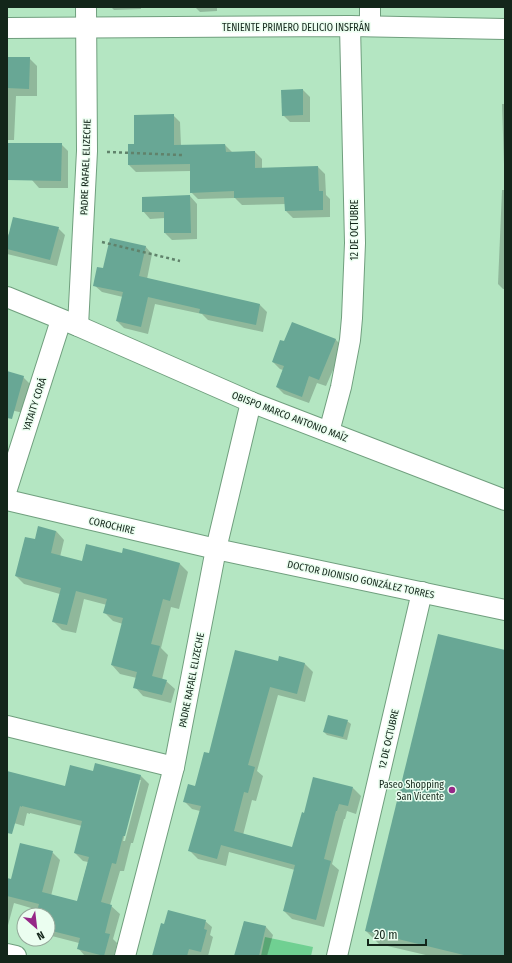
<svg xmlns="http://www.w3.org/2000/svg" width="512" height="963" viewBox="0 0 512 963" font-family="'Fira Sans Condensed',sans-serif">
<rect width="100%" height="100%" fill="#b4e6c2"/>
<path fill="#70d092" d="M265,937L313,947L311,956H261Z"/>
<g fill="#0003" fill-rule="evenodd">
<path d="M111,7H141V9L114,10Z"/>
<path d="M195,7H217V11L200,12Z"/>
<path d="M29,58L37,66V96H16L14,140H7V67Z"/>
<path d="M303,90L310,97V122H290L283,115Z"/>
<path d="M502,104H505V165L504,164Z"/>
<path d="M173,115L180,122L181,146L225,145L232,152H255L262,159V169L318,167L325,174L326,195L330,199V217L293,218L286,211V204L242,205L235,198L198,199L191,192V171L136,172L129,165V145H135Z"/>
<path d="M61,144L68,151V188H39L32,180Z"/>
<path d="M502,190H505V289H503L498,284Z"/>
<path d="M190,196L197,204V239L172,240L165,233V218L150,219L143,211Z"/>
<path d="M58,228L65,235L57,266L7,254V234L10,235Z"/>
<path d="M145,246L152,254L147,279L260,305L267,312L263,332L208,320L202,314L155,304L148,334L124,328L117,321L123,297L102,292L94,285L104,270Z"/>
<path d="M335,339L343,347L326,386L317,383L309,403L284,394L277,387L283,370L280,369L273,362L284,343Z"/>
<path d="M7,372L23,377L30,384L23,413L7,409Z"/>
<path d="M56,531L64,540L60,557L82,562L123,554L124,549L180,564L188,572L179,609L171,607L161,648L168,655L162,680L166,681L175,689L171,703L143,696L135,687L137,678L120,674L112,665L123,624L113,621L105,613L107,605L84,599L76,633L62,630L53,621L60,594L24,584L16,576L35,540Z"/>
<path d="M505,651V956H430L379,944L366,931Z"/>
<path d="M278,662L305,664L313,672L305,702L278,695L257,771L263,776L256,801L252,800L243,835L293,849L305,814L353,788L361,796L356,814L347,811L345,819H344L332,864L339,870L324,927L292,919L284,911L295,870L229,852L226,866L198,859L190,851L200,811L192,809L184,801L196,787L210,754Z"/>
<path d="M347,721L351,724L347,740L327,735L324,732Z"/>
<path d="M94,772L141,776L149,784L133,843H131L124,871H120L110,905L120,914L113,939L117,943L114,956H85L78,948L79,943L48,935V915H37L38,910L14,903L7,929V879L11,880L52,852L60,860L51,896L77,903L88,862L83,861L75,853L82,826L30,813V814L27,813L24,826L7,821V773L66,787ZM139,780H141L125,841H123Z"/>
<path d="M205,921L212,927L210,935L213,937L208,956H153Z"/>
<path d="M244,922L266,927L273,935L267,956H235Z"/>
</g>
<g fill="#68a795">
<path d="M7,57H30L29,89L7,88Z"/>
<path d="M303,89V115L282,116L281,90Z"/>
<path d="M174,114V145L225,144L226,152L255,151V168L318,166L319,191H323V210L285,211L284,197L234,198V191L190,193V164L128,165V144H134V115Z"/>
<path d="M7,143H62L61,181L7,180Z"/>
<path d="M190,195L191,233H164V212H142V197Z"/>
<path d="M13,217L59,227L50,260L7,249V241Z"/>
<path d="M110,238L146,246L139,276L260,304L256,325L199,313L200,309L148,297L141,327L116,321L123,292L93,286L97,267L103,268Z"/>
<path d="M292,322L336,339L319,380L309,376L302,397L276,387L284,366L272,362L280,340L284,341Z"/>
<path d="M7,371L24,376L12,419L7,418Z"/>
<path d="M38,526L56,531L51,553L82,561L86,544L122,553L123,548L180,563L170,601L163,599L151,644L160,646L152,676L167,680L162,695L133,688L137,672L111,665L123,618L103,613L107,599L76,591L67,625L52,622L61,588L15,576L25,537L35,539Z"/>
<path d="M438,634L505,650V956H468L365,931Z"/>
<path d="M235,650L278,661L279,656L305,663L297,694L270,687L248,765L255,767L248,793L244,792L234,831L292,847L302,812L304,813L313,777L353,787L348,806L339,804L337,811H336L324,859L331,861L316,920L283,911L295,865L221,845L217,859L188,851L201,806L183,802L188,784L195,786L204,752L209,753Z"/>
<path d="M328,715L348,720L343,737L323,732Z"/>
<path d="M95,763L141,775L125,836H123L116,864L112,863L101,902L112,905L105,933L110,934L104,956L77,949L80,938L48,930V915H36L39,904L7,896V878L11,879L20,843L53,851L42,892L77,901L89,857L74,853L82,821L22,806V807L20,806L12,834L7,833V771L65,786L70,765L93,771Z"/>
<path d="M168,910L206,920L204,929L207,930L201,952L189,949L187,956H152L161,923L164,924Z"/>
<path d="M244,921L266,926L259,956H234Z"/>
</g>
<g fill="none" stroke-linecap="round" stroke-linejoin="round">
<g stroke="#709f7e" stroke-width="22">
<g id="street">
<path d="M370,7V26"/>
<path d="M7,28L350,26L505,29"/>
<path d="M7,297L78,326L251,402L505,500"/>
<path d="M78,326L87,151L86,7"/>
<path d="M329,432L341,387L350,340L352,318L355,243L350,26"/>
<path d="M7,489L61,320"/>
<path d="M7,500L216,549L505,610"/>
<path d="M7,726L174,767"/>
<path d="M7,954L16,956"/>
<path d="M125,956L174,767L216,549L251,402"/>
<path d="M337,956L422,592"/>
</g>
</g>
<g stroke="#60826b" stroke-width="2.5" stroke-dasharray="3 3" stroke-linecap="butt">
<path d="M107,152L182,155"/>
<path d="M102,242L180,261"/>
</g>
<use href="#street" stroke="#fff" stroke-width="20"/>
</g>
<circle fill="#962788" stroke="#ebfef0" stroke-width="1.5" cx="452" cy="790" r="4"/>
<g text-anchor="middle" stroke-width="3" stroke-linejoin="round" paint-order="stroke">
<g font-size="10" fill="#13261a" stroke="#ebfef0">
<text x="296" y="31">TENIENTE PRIMERO DELICIO INSFRÁN</text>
<text transform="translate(85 167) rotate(-88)" y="4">PADRE RAFAEL ELIZECHE</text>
<text transform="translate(354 230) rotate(-90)" y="4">12 DE OCTUBRE</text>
<text transform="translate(34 404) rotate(-72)" y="4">YATAITY CORÁ</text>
<text transform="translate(290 416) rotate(21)" y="4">OBISPO MARCO ANTONIO MAÍZ</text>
<text transform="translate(112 525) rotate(13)" y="4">COROCHIRE</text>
<text transform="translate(361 579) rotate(12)" y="4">DOCTOR DIONISIO GONZÁLEZ TORRES</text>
<text transform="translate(191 680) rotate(-79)" y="4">PADRE RAFAEL ELIZECHE</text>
<text transform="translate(388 739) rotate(-77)" y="4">12 DE OCTUBRE</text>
</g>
<g font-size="10" fill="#13261a" stroke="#ebfef0" text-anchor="end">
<text x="444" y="788">Paseo Shopping<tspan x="444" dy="12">San Vicente</tspan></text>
</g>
</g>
<rect width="512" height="963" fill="none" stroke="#13261a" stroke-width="16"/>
<g transform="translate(36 927) rotate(152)"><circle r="19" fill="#ebfef0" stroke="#95a89a"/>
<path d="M0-3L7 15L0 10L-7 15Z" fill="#962788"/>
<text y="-6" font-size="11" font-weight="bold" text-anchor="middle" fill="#13261a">N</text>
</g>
<path d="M368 939v6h58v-6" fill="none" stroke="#13261a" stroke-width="2"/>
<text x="374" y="939" font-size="12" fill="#13261a" stroke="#ebfef0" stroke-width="3" paint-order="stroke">20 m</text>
</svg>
